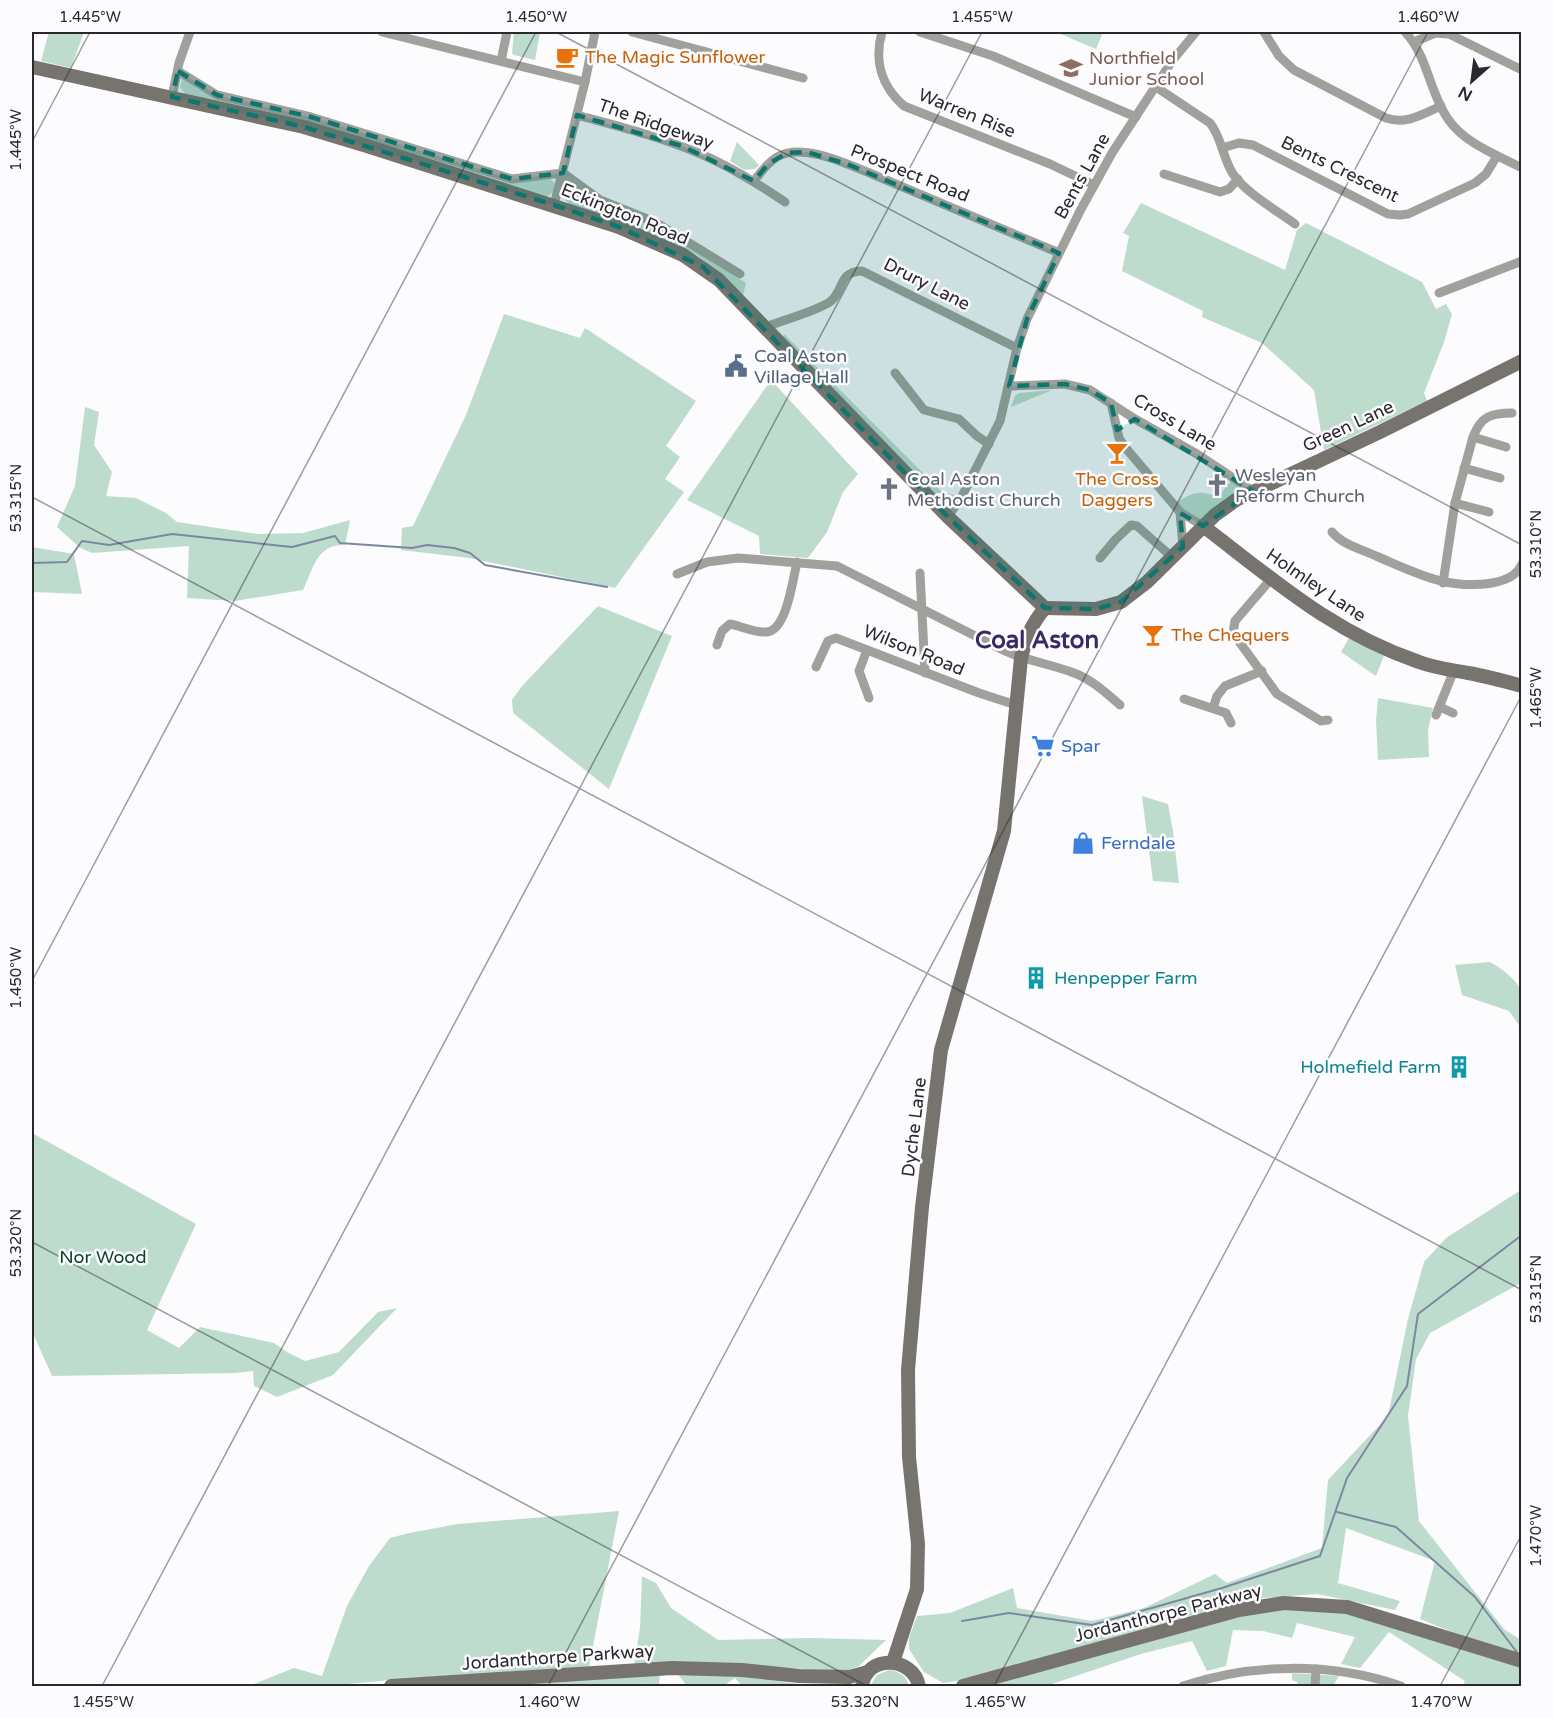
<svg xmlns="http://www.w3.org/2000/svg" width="1553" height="1718" viewBox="0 0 1553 1718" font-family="'Varela Round',sans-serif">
<rect width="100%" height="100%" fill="#fcfbfe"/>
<g fill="#bedccd">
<path d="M49,32H84L71,68L41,61Z"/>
<path d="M514,32H540L535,60L514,55L512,53Z"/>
<path d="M1056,32H1103L1096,49Z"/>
<path d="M182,79H185L198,89L317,121L510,182L550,179L554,182C556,189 553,194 546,197L186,95L180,88Z"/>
<path d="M737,142L759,165L755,169L744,170L730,161Z"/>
<path d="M569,182L592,200L645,221L698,252L746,283L743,295L697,255L569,204L561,195L565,183Z"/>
<path d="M1141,203L1285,270L1297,230L1306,223L1422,282L1436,309L1446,304L1452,314L1444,342L1424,393L1427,401L1324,450L1314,390L1262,343L1202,317L1203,311L1122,271L1129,236L1123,233Z"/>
<path d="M504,314L580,338L585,328L696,401L666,446L680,457L665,479L684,492L615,588L469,558L401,550L402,528L413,526L466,415Z"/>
<path d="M784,334L944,494L957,495L953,503L946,507L783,337Z"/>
<path d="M771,380L858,474L843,492L827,532L808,558L760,554L759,536L687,500Z"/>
<path d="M1052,390L1011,407L1015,396L1019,393Z"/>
<path d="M85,407L99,412L94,445L112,472L106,496L136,498L166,513L177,522L258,534L303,533L350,520L345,545C317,543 313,569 303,590L235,601L187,598L189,546L92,553L79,547L57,527L75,486Z"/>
<path d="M1231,481L1238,485L1240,490L1201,521L1184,511L1177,502C1195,492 1198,490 1218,497Z"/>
<path d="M32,547L74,554L82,594L32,592Z"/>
<path d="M598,606L672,636L609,789L513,713L512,700L522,686Z"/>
<path d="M1350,636L1385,653L1376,676L1341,652Z"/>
<path d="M1378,698L1433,708L1428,730L1429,757L1378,760L1376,721Z"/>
<path d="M1142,796L1168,804L1173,831L1179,883L1153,881Z"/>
<path d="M1490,962C1501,968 1518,980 1522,993C1524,1003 1522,1017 1521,1028L1509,1011L1462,995L1455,965Z"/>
<path d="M32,1133L196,1224L147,1330L179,1348L200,1327L274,1343L287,1352L305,1361L339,1352L378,1312L397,1308L333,1375L277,1397L254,1386L253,1371L236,1373L52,1376L32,1331Z"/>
<path d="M1521,1190V1283L1430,1333L1416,1359L1408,1416L1419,1521L1504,1629L1521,1640V1654L1492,1648L1420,1619L1435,1561L1346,1528L1338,1583L1400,1601L1395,1610L1317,1594L1263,1598L1194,1615L965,1680L943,1683L924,1672L909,1649V1638L917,1616L950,1613L1013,1588L1017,1608L1092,1621L1144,1608L1215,1574L1227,1583L1322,1548L1328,1480L1388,1416L1408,1319L1424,1262L1446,1238Z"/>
<path d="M619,1511L589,1667L411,1678L327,1686H249L294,1668L322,1676L347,1606L369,1566L390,1538L409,1533L458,1524Z"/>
<path d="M642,1576L656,1583L671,1608L718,1640L813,1638L886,1640L859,1666L846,1671L725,1665H634L640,1628Z"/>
<path d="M1298,1608L1346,1611L1522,1665L1521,1686H1462L1465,1681L1389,1632L1360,1668L1341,1664L1355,1637L1297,1623L1292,1638L1263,1631L1233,1630L1226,1666L1207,1671L1192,1641L1141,1654L1046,1686H981L1241,1614Z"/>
<path d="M889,1670C899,1671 907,1677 909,1686H870L877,1675Z"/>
<path d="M676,1672L735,1674L809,1686H742L735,1678L723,1686H687Z"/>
<path d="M1292,1673L1339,1676L1333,1686H1298L1297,1682L1292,1680Z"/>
<path d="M660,1674L659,1684L656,1686H649L645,1683L643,1686H463Z"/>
</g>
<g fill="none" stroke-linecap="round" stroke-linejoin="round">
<g stroke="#7c88a0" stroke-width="2">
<path d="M32,563L67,562L82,541L109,545L172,534L292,547L335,536L340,543L412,548L427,545L454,548L470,553L485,565L607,587"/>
<path d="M1337,1512L1396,1527L1475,1597L1519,1655"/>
<path d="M962,1621L1009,1613L1092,1625L1222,1588L1320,1556L1347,1478L1407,1386L1418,1314L1522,1235"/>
</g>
<g stroke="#a2a09c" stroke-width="9">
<path d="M382,32L585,82"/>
<path d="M632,32L803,78"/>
<path d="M882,32C874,60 881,86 904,106L1050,164L1094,185"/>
<path d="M920,32L993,56L1136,117"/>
<path d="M1264,32L1279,56L1294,70L1386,118C1406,125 1423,114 1441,106"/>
<path d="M1405,32C1428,56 1429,92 1448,119C1464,143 1497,155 1522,168"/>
<path d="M1414,42L1435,33L1449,34L1522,70"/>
<path d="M501,61L507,32"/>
<path d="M178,71L217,95L311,117L512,179L563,173L600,200L655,222L740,274"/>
<path d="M1156,87L1210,123C1222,138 1223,159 1233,174C1246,193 1276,210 1295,224"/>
<path d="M172,97L179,63L190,32"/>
<path d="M577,115C617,126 658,136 696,152C728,165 757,183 785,202"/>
<path d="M1222,148L1239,143L1253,145L1388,214L1400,215L1408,214L1475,183L1486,174L1497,156"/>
<path d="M1164,174L1220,192L1229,189L1238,179"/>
<path d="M754,181C760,173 767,163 777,157C802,142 847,164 872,174L1059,253"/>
<path d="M554,205L585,82L595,32"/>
<path d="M1439,293L1522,261"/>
<path d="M765,327C781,321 820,310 831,301C844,290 839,271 862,271L1017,348"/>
<path d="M895,373L924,410L959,419L977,436L989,444"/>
<path d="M1009,386L1065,384L1090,390L1135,419L1197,454L1253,491"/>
<path d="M1111,403L1119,438L1124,446L1180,512L1203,526"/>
<path d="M1473,437L1506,447"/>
<path d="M1464,468L1500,478"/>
<path d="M1455,503L1489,512"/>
<path d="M1180,512L1183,547"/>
<path d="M948,517L962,496L1000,421L1017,348L1027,319L1080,211L1112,153L1172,61L1196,32"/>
<path d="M1332,532C1343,545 1361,549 1376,556C1416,573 1447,590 1492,583C1504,581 1517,576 1522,564"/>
<path d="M1100,558L1116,539L1131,525L1137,526L1172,557"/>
<path d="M920,573L925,673"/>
<path d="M677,574L707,562L738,558L837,566L1005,651C1027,661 1051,664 1074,673C1091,679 1106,693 1120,705"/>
<path d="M1271,579L1235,621L1233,633L1277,694L1321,721L1328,720"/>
<path d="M1443,583L1455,503L1473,437C1481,416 1491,413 1512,413"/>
<path d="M717,645L722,631L730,624C741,626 755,633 767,632C787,630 793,578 797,562"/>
<path d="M867,650L859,671L869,698"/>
<path d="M816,667L828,641L836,638L979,693L1016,705"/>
<path d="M1184,699L1226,713L1231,723"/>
<path d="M1440,707L1453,713"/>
<path d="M1213,708L1217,696L1225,686L1262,671"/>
<path d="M1436,715L1454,670"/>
<path d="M1183,1686C1253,1663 1330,1662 1401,1686"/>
<path d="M1315,1686L1316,1669"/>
</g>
<g stroke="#77746f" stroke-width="14">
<path d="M32,67L304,127L367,146L619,227L683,255L719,280L948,517L1045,608"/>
<path d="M1203,526C1274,580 1333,633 1419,662C1435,668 1452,670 1468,673C1486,676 1504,681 1522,686"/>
<path d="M1045,608L1096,609L1121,602L1147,582L1215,515L1236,500L1380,432L1522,361"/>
<path d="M893,1662L917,1589L918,1544L909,1457L908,1370L922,1207L941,1050L1004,831L1021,658C1026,638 1032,623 1045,608"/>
<path d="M391,1686L672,1668L742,1670L799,1676L849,1677L868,1672"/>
<path d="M862,1686C866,1654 913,1656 919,1686"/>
<path d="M963,1686L1239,1610L1284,1603L1347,1607L1522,1661"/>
</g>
</g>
<path fill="#0f766e" fill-opacity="0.2" stroke="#0f766e" stroke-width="4.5" stroke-dasharray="12 8" stroke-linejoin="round" d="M178,71L217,95L311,117L512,179L563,173L577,115L682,146L754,181L768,164L787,153L807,152L847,164L1059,253L1027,319L1009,386L1065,384L1090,390L1111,403L1117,430L1135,419L1253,491L1203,526L1180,513L1183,547L1121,602L1096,609L1045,608L948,517L703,267L619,227L554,205L304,127L172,97Z"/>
<path fill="none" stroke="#2a282c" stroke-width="1.5" stroke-opacity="0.45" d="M556,32L1522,545M32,142L90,32M32,497L1522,1290M32,981L536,32M32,1242L867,1686M102,1686L982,32M548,1686L1428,32M994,1686L1522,695M1440,1686L1522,1534"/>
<defs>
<g id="cafe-bare" transform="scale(1.8)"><path d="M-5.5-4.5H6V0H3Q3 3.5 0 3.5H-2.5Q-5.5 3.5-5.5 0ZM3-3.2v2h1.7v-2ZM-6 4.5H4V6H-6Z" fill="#e8710a" stroke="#fcfbfe" stroke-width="2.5" paint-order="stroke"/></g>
<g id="school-bare" transform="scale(1.8)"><path d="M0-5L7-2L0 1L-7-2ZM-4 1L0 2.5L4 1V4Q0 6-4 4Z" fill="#8d6e63" stroke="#fcfbfe" stroke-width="2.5" paint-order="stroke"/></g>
<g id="civic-bare" transform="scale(1.8)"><path d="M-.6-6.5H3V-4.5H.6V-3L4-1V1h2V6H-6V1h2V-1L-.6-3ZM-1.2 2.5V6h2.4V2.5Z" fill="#5c6f8a" stroke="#fcfbfe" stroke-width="2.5" paint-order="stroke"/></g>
<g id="bar-bare" transform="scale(1.8)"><path d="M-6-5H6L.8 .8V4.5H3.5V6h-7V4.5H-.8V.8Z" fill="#e8710a" stroke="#fcfbfe" stroke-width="2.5" paint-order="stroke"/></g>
<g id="church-bare" transform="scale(1.8)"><path d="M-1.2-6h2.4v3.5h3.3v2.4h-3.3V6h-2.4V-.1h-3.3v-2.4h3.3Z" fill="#6b7280" stroke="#fcfbfe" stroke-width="2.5" paint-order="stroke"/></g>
<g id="supermarket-bare" transform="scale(1.8)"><path d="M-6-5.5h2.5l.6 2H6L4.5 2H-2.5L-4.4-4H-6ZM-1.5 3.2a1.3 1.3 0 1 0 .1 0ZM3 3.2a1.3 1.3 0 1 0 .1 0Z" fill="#3f7fe0" stroke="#fcfbfe" stroke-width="2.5" paint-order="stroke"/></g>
<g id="shop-bare" transform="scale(1.8)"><path d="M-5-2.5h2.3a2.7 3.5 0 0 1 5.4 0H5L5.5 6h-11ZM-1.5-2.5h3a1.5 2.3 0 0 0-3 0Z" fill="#3f7fe0" stroke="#fcfbfe" stroke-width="2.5" paint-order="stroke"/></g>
<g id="building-bare" transform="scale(1.8)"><path d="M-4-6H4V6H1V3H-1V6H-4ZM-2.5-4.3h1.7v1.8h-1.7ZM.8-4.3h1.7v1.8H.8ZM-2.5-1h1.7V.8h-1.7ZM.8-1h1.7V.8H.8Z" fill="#0f9aa8" stroke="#fcfbfe" stroke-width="2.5" paint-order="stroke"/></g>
</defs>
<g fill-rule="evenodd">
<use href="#cafe-bare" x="567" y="57"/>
<use href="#school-bare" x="1071" y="68"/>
<use href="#civic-bare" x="736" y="366"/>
<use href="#bar-bare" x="1117" y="453"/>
<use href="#church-bare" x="1217" y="485"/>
<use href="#church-bare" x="889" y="489"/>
<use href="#bar-bare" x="1153" y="635"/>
<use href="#supermarket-bare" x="1043" y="746"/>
<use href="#shop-bare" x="1083" y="843"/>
<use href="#building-bare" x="1036" y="978"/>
<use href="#building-bare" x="1459" y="1067"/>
</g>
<g text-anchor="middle" stroke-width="5" stroke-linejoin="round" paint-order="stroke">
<g font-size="18" fill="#c56008" stroke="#fcfbfe" text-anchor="start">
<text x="585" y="63">The Magic Sunflower</text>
<text x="1117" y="485" text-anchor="middle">The Cross<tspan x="1117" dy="21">Daggers</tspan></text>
<text x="1171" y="641">The Chequers</text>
</g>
<g font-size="18" fill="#785e54" stroke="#fcfbfe" text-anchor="start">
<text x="1089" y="64">Northfield<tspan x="1089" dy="21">Junior School</tspan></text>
</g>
<g font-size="18" fill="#2a282c" stroke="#fcfbfe">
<text transform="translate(967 113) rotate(22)" y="6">Warren Rise</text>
<text transform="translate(656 124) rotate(19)" y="6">The Ridgeway</text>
<text transform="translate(1340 169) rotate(26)" y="6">Bents Crescent</text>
<text transform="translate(910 173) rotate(22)" y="6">Prospect Road</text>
<text transform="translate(1082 176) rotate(-61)" y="6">Bents Lane</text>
<text transform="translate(625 214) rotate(22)" y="6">Eckington Road</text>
<text transform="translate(927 284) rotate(27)" y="6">Drury Lane</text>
<text transform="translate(1175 422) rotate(31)" y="6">Cross Lane</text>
<text transform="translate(1348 426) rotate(-25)" y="6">Green Lane</text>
<text transform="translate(1316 585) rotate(34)" y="6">Holmley Lane</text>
<text transform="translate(914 650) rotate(22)" y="6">Wilson Road</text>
<text transform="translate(914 1127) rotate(-83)" y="6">Dyche Lane</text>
<text transform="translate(1168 1613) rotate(-14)" y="6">Jordanthorpe Parkway</text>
<text transform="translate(558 1657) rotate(-4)" y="6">Jordanthorpe Parkway</text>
</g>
<g font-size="18" fill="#4e5e75" stroke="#fcfbfe" text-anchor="start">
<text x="754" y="362">Coal Aston<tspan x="754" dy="21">Village Hall</tspan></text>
</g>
<g font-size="18" fill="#5b616d" stroke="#fcfbfe" text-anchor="start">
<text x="1235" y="481">Wesleyan<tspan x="1235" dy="21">Reform Church</tspan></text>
<text x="907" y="485">Coal Aston<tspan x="907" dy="21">Methodist Church</tspan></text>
</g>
<g font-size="18" fill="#366cbe" stroke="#fcfbfe" text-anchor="start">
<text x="1061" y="752">Spar</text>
<text x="1101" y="849">Ferndale</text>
</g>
<g font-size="18" fill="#0d838f" stroke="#fcfbfe" text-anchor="start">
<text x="1054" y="984">Henpepper Farm</text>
<text x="1441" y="1073" text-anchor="end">Holmefield Farm</text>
</g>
<g font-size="18" fill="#0d412e" stroke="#fcfbfe">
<text x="103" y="1263">Nor Wood</text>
</g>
<g font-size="24" font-weight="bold" fill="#3b2964" stroke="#fcfbfe">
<text x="1037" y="648">Coal Aston</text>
</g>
</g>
<rect width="1553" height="1718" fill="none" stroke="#fcfbfe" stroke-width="66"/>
<g transform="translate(1472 81) rotate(208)" stroke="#fcfbfe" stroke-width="4.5" paint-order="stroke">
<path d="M0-4.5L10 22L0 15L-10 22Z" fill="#2a282c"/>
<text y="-9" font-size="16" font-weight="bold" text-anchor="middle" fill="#2a282c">N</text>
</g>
<rect x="33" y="33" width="1487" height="1652" fill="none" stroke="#2a282c" stroke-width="2"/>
<g font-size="15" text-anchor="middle" fill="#2a282c">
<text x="90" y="22">1.445°W</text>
<text x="536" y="22">1.450°W</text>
<text x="982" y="22">1.455°W</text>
<text x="1428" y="22">1.460°W</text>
<text transform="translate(16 140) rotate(-90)" y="5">1.445°W</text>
<text transform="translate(16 498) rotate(-90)" y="5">53.315°N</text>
<text transform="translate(1536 544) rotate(-90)" y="5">53.310°N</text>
<text transform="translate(1536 698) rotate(-90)" y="5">1.465°W</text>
<text transform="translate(16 978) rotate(-90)" y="5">1.450°W</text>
<text transform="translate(16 1243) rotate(-90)" y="5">53.320°N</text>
<text transform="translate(1536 1289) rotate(-90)" y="5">53.315°N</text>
<text transform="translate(1536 1536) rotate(-90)" y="5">1.470°W</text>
<text x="103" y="1707">1.455°W</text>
<text x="549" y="1707">1.460°W</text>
<text x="865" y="1707">53.320°N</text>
<text x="995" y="1707">1.465°W</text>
<text x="1441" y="1707">1.470°W</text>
</g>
</svg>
